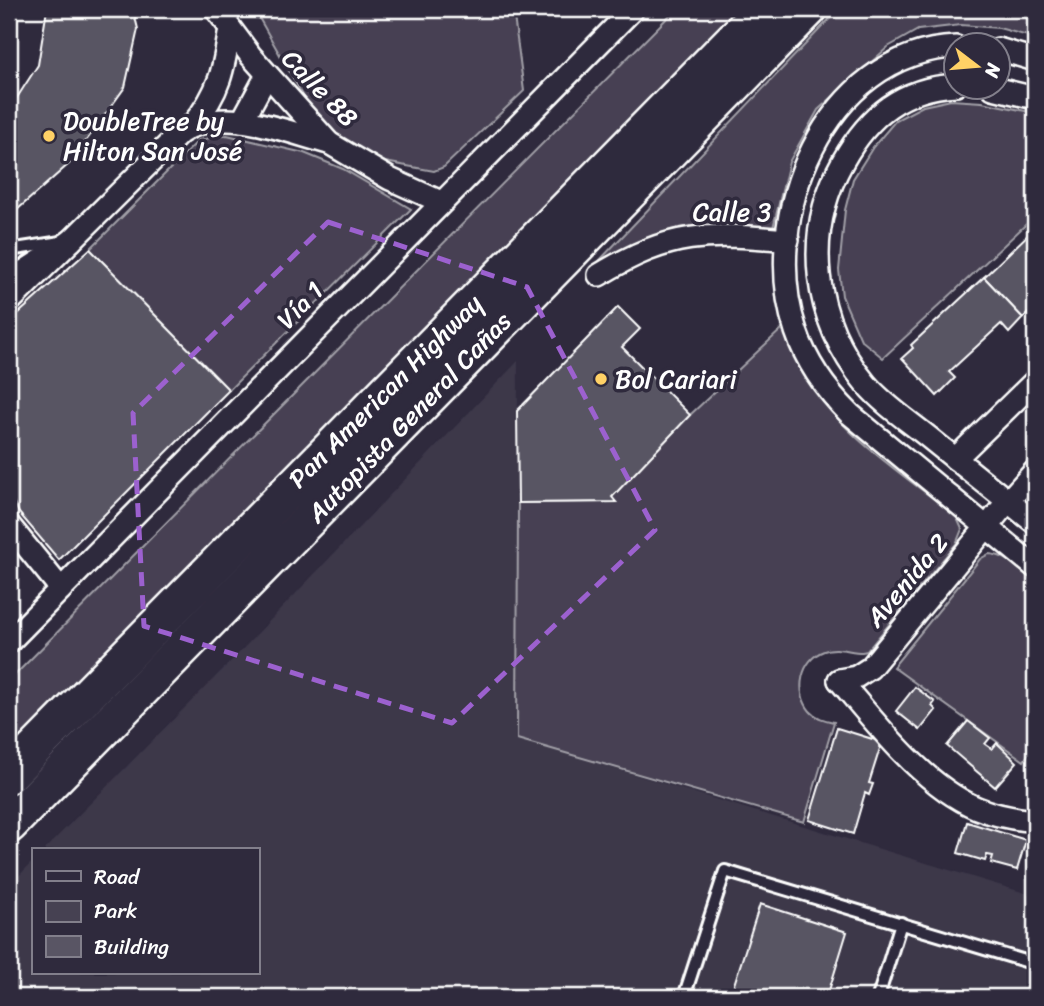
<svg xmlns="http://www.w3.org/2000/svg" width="1044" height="1006" viewBox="0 0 1044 1006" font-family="Sriracha,sans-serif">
<rect width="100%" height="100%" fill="#2f2a3d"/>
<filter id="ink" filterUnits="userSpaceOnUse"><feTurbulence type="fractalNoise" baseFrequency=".0143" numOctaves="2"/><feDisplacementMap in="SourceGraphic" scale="14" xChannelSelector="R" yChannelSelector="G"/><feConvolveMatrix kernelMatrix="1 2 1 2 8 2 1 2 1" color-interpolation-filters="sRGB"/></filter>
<g filter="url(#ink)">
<path fill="#3c3749" d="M518,361L517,739L1035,896V997H9V886L33,861V973H257V850H44L236,656Z"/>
<g fill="#464152" stroke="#a2a0a8" stroke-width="2">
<path d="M254,9H513L524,91L444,167L434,171L385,162L336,136L306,101Z"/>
<path d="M676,9H750L9,755V681Z"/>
<path d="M839,9H1035V38L999,28L961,25L918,30L888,47L818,110L789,162L773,228L689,229L599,261Z"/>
<path d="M951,100L982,102L1035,113V216L883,358L861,340L842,296L839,270L845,210L853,179L873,147L896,120L923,106Z"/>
<path d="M227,135L304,153L343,169L411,209L229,390L90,249L199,140Z"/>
<path d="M785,326C791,341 795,357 803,371C837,434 902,473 956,516L962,529L956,544L867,651L862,652C849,652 837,646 824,651C801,659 794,692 810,711C816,718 825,720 834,722L804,822L517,739L518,503L615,502L612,497L690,415Z"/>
<path d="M989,554C1008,555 1021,571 1035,582V743L1024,761L893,667L980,559Z"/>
</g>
<g fill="#595564" stroke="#fff" stroke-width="2">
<path d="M47,9H133L138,29L125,87L70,163L9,217V110L38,65Z"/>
<path d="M1035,228V307L1023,318L984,277Z"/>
<path d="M90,249L229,390L59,560L19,513L9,493V322Z"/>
<path d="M984,277L1023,318L1009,333L1001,324L949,372L955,378L937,396L902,358L913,348L911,345Z"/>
<path d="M618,307L640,329L622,347L690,415L612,497L616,502L518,503L517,411Z"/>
<path d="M915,687L935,702L932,706L936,710L920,730L896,711Z"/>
<path d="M968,721L990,738L985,744L992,749L997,743L1017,762L995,787L947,746Z"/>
<path d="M837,728L882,742L869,783L873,784L869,795L865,793L853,834L809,820Z"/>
<path d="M967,822L1026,840L1017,870L991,863L993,856L987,855L985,861L958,853Z"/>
<path d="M760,904L847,932L827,997H730Z"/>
</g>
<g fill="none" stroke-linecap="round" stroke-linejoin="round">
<g stroke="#fff" stroke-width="16">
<g id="service">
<path d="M9,250L61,242"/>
<path d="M684,997L725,871L1035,964"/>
<path d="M878,997L901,923"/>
</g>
</g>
<g stroke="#fff" stroke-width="26">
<g id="minor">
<path d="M216,9L251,56L329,143L390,179L441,202"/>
<path d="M956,47C825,52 758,218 796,331C807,364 826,390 850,414L1035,567"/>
<path d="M998,49L1035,60"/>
<path d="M956,85C902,88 869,115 843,161C802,234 813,320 866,384C883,404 907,420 927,436C963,465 999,494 1035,523"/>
<path d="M993,88L1035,98"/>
<path d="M242,121L267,75"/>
<path d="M193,124C220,92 224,68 230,28"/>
<path d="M71,241L180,133C223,104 283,131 329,143"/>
<path d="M599,275C671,231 707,233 788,240"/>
<path d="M9,281L71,241L9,302"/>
<path d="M955,459L1035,381"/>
<path d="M9,525L61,589"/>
<path d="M9,642L633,9"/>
<path d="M839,680L856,677L870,668L1008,501L1035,471"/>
<path d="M839,680C877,724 923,785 977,808C996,816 1015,819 1035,821"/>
</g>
</g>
<g stroke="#fff" stroke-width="40">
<g id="trunk">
<path d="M9,775L763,9"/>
<path d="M9,825L809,9"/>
</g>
</g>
<use href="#service" stroke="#2f2a3d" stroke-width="10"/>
<use href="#minor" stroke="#2f2a3d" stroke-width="21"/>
<use href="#trunk" stroke="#2f2a3d" stroke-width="35"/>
</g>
</g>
<path fill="none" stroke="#9c61cf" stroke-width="5" stroke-dasharray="14 9" stroke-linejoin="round" d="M328,222L527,287L655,530L452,723L144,626L133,413Z"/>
<g fill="#ffd166" stroke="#2f2a3d" stroke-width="2.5">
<circle cx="49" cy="136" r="7"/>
<circle cx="601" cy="379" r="7"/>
</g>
<g text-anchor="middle" stroke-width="7" stroke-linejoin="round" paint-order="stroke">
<g font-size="26" fill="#fff" stroke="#2f2a3d">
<text transform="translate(320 88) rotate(46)" y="9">Calle 88</text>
<text x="732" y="221">Calle 3</text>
<text transform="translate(300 305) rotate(-46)" y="9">Vía 1</text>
<text transform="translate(385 391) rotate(-45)" y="9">Pan American Highway</text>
<text transform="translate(409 417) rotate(-46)" y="9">Autopista General Cañas</text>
<text transform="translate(907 580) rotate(-50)" y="9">Avenida 2</text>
</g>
<g font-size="26" fill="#fff" stroke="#2f2a3d" text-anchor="start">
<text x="63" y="130">DoubleTree by<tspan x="63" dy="30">Hilton San José</tspan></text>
<text x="615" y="388">Bol Cariari</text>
</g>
</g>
<rect width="1044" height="1006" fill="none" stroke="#2f2a3d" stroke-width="35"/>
<rect x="18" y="18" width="1009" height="971" fill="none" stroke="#fff" stroke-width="2.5" filter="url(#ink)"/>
<rect x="32" y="848" width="228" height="126" fill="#2f2a3d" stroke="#827f8b" stroke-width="2"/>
<rect x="46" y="871" width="35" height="10" fill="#2f2a3d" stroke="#827f8b" stroke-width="2"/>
<text x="94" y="884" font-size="21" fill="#ffffff">Road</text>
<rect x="46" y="901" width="35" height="21" fill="#464152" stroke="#827f8b" stroke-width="2"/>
<text x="94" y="918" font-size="21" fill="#ffffff">Park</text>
<rect x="46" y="936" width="35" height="21" fill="#595564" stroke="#827f8b" stroke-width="2"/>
<text x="94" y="954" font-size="21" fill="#ffffff">Building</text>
<g transform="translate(977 66) rotate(106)"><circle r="33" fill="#2f2a3d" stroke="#827f8b" stroke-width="2"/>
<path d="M0-5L12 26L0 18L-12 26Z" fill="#ffd166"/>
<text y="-10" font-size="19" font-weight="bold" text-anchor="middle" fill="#ffffff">N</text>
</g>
</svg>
